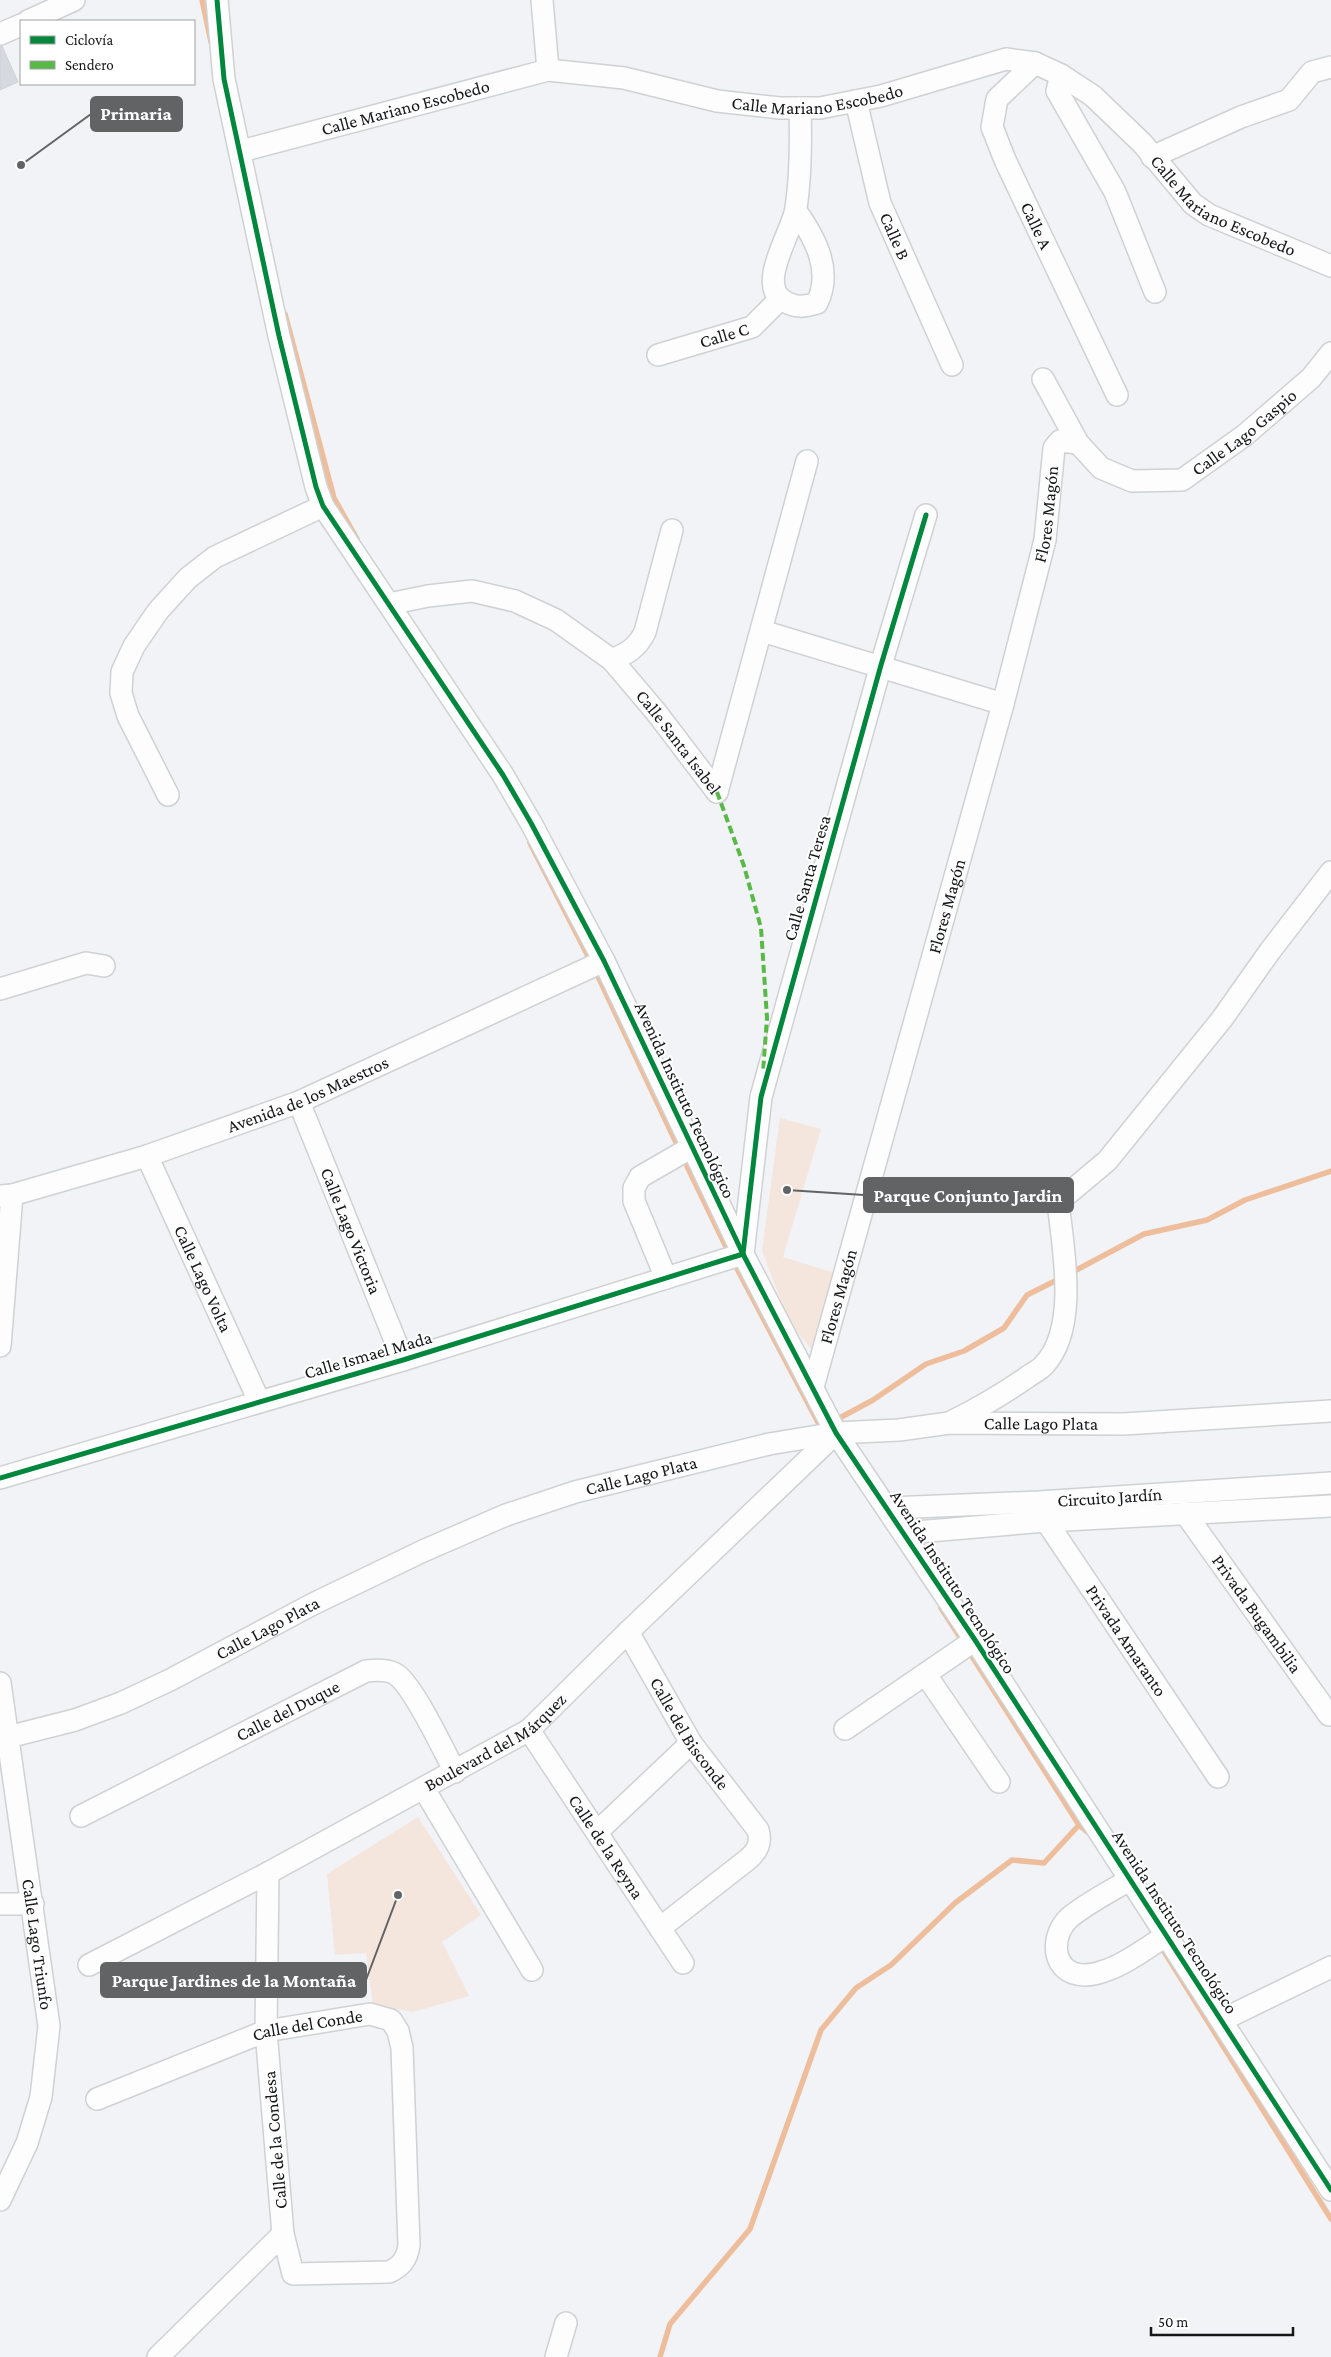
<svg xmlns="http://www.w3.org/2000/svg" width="1331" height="2357" viewBox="0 0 1331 2357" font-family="'Crimson Pro',serif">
<rect width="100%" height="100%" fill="#f1f3f6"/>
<g fill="#f4e6dc">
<path d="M780,1118L821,1129L783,1257L835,1273L814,1352L790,1324L762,1251Z"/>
<path d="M418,1817L481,1915L442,1942L469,1996L413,2012L373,2005L366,1953L335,1955L327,1874Z"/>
</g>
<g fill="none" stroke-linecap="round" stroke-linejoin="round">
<g stroke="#eebe9c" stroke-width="5.5">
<path d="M202,0L211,42"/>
<path d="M285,314L334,498L357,539"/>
<path d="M530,843L591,962"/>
<path d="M595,970L679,1149"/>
<path d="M683,1158L729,1253"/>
<path d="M733,1261L822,1430"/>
<path d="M1069,1274L1144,1234L1207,1220L1245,1200L1331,1171"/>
<path d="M834,1421L873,1400L926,1364L964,1351L1004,1328L1027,1295L1061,1278"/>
<path d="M941,1608L963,1642"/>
<path d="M968,1650L1079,1825L1091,1835"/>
<path d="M1160,1945L1331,2219"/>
<path d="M660,2357L670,2324L750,2229L821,2030L856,1988L891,1965L955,1903L1012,1860L1044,1863L1079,1825"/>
</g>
</g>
<path fill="#d6d9e0" stroke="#cfd1d3" d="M0,46H2L18,82L0,90Z"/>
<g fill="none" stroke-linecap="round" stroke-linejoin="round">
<g stroke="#cfd1d3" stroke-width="24">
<g id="minor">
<path d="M217,0L224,79L279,336L316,487L323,506L503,775L531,823L604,961L743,1254L836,1433L975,1640L1331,2190"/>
<path d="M542,0L548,70"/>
<path d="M28,21L74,0"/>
<path d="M0,34L21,25"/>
<path id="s1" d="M1035,63L997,99L992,127L1005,160L1117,395"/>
<path d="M1061,75L1057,91L1115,192L1155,292"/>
<path id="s2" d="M856,101L880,203L952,365"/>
<path id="s3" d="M241,151L548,70L624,78L717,101L780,108H820L881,96L1006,59L1035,63L1061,75L1093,96L1142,143L1193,204L1209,215L1331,266"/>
<path d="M1152,157L1241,117L1289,100L1312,72L1331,67"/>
<path d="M796,211C815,238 833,270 817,303C804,307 796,308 784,301C755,285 794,229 796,208C801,175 801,142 800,108"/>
<path id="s4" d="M658,355L752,327L780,299"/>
<path id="s5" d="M1043,379L1078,443L1101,468L1132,481L1182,480L1245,435L1311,378L1331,353"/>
<path id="s6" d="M389,604L428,596L472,591L515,601L556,620L612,660L656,712L717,792"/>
<path d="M762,631L1003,704"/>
<path d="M612,660C628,653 637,648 645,632L672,530"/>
<path d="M717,792L807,461"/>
<path d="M168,795L128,716L121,693L122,672L134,646L158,611L188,578L215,557L323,506"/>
<path d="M0,989L86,963L104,966"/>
<path id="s7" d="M299,1102L403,1360"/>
<path id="s8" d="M147,1156L259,1401"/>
<path id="s9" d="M0,1196L12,1195L147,1156L299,1102L604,961"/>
<path d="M666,1278L634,1201V1188L640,1177L692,1147"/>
<path d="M0,1346L12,1195"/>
<path id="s10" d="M813,1387L1003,704L1045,540L1054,448L1060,441L1078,443"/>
<path d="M953,1421C979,1408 1003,1394 1026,1378C1031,1374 1040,1370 1044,1365C1079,1328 1063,1248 1058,1202L1107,1161L1222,1019L1270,951L1331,872"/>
<path d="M0,1478L403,1360L743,1254L761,1097L881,665L926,515"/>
<path id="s11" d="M889,1508L1039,1502L1331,1483"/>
<path id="s12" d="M1042,1512L1046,1521L1218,1777"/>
<path id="s13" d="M1185,1513L1329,1715"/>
<path d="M905,1533L1046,1521L1331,1506"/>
<path id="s14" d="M628,1632L691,1743L758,1830C762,1843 757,1852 747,1860L660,1928"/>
<path d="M926,1675L999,1782"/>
<path id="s15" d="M0,1683L49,2026L41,2097L27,2143L0,2200"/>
<path d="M845,1729L975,1640"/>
<path id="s16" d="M529,1730L683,1963"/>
<path id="s17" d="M0,1739L75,1720L121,1703L170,1680L313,1604L423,1551L506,1515L575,1492L769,1444L836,1433L899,1430L949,1423L1124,1424L1331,1411"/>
<path d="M424,1789L532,1970"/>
<path id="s18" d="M81,1816L366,1671C376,1670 389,1669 397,1675C415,1689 443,1749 455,1772"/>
<path d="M597,1832L691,1743"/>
<path d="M1131,1879C1111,1891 1087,1903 1069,1918C1053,1933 1050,1964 1073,1973C1084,1977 1097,1974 1107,1970C1124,1965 1151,1945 1167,1935"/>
<path d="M0,1904H33"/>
<path id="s19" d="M89,1965L268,1873L529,1730L628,1632L836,1433"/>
<path d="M1222,2020L1331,1967"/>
<path id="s20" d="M97,2099L266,2031L370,2014L391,2020L398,2031L402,2048L409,2245C407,2259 402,2266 389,2272L293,2274L283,2234L266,2031L268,1873"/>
<path d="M158,2357L283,2234"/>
<path d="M556,2357L566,2323"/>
</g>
</g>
<use href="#minor" stroke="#fdfdfe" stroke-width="21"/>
<path stroke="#58b947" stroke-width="4" stroke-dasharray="8 4" stroke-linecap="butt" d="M717,792L744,866L761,928L767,1018L763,1072"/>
<g stroke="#fff" stroke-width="8">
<g id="cycleway">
<path d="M217,0L224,79L279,336L316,487L323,506L503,775L531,823L604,961L743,1254L836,1433L975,1640L1331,2190"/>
<path d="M0,1478L403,1360L743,1254L761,1097L881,665L926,515"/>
</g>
</g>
<use href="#cycleway" stroke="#00873e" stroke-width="5"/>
</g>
<g text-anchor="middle" stroke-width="4" stroke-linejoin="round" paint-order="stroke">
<g font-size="18" fill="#141517" stroke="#fff">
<text dy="6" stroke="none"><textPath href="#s3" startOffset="591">Calle Mariano Escobedo</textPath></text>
<text dy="6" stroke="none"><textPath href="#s3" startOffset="170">Calle Mariano Escobedo</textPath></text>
<text dy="6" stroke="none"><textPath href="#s3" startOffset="1055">Calle Mariano Escobedo</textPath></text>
<text dy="6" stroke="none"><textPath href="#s1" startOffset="189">Calle A</textPath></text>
<text dy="6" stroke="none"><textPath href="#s2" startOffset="141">Calle B</textPath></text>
<text dy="6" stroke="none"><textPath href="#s4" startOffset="69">Calle C</textPath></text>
<text dy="6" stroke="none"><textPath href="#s5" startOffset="269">Calle Lago Gaspio</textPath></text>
<text dy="6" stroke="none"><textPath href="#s10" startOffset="904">Flores Magón</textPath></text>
<text dy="6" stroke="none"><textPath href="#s6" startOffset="348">Calle Santa Isabel</textPath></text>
<text transform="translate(807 878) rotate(-74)" y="6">Calle Santa Teresa</text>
<text dy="6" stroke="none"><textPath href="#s10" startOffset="499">Flores Magón</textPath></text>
<text dy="6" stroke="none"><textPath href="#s9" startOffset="325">Avenida de los Maestros</textPath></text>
<text transform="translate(685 1100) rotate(65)" y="6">Avenida Instituto Tecnológico</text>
<text dy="6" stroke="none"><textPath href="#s7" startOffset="139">Calle Lago Victoria</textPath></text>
<text dy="6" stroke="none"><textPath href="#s8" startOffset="135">Calle Lago Volta</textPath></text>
<text dy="6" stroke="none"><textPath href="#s10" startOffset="94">Flores Magón</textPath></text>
<text transform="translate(368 1355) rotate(-16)" y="6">Calle Ismael Mada</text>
<text dy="6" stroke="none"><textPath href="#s17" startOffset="1101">Calle Lago Plata</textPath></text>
<text dy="6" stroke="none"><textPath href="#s17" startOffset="696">Calle Lago Plata</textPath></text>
<text dy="6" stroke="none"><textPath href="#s11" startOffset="221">Circuito Jardín</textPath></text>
<text transform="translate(953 1582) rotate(57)" y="6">Avenida Instituto Tecnológico</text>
<text dy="6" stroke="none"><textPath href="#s13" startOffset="124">Privada Bugambilia</textPath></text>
<text dy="6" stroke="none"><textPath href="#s17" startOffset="291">Calle Lago Plata</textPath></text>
<text dy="6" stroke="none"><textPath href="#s12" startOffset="154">Privada Amaranto</textPath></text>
<text dy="6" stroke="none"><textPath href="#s18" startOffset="232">Calle del Duque</textPath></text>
<text dy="6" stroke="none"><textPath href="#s14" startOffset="119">Calle del Bisconde</textPath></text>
<text dy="6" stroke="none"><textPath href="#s19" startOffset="464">Boulevard del Márquez</textPath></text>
<text dy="6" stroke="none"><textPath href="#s16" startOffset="140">Calle de la Reyna</textPath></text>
<text transform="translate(1175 1922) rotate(57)" y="6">Avenida Instituto Tecnológico</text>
<text dy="6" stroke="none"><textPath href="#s15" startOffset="264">Calle Lago Triunfo</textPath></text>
<text dy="6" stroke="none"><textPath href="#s20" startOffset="224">Calle del Conde</textPath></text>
<text transform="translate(275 2140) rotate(-95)" y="6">Calle de la Condesa</text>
</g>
</g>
<path fill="none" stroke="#616365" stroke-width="2" d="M21 165L91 114M787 1190L864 1195M398 1895L366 1980"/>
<g fill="#616365" stroke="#fff" stroke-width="2">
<circle cx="21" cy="165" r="5"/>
<circle cx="787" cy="1190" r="5"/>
<circle cx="398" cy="1895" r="5"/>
</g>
<g fill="#616365" stroke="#616365" stroke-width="2">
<rect x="91" y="97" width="91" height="34" rx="5"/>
<rect x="864" y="1178" width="209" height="34" rx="5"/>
<rect x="101" y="1963" width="265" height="34" rx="5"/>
</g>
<g font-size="19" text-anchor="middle" font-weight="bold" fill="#fff">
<text x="136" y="120">Primaria</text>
<text x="968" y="1202">Parque Conjunto Jardin</text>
<text x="234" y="1987">Parque Jardines de la Montaña</text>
</g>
<rect x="20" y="20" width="175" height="65" fill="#ffffff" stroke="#a1a1a2"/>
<rect x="30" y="36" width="25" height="8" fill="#00873e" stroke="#a1a1a2"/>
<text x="65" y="45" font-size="15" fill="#141517">Ciclovía</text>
<rect x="30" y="61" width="25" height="8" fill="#58b947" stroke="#a1a1a2"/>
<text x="65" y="70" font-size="15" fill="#141517">Sendero</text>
<path d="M1151 2327v8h142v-8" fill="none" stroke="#141517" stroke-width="2.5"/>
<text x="1158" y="2327" font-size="15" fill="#141517" stroke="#ffffff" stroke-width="4" paint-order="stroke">50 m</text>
</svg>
